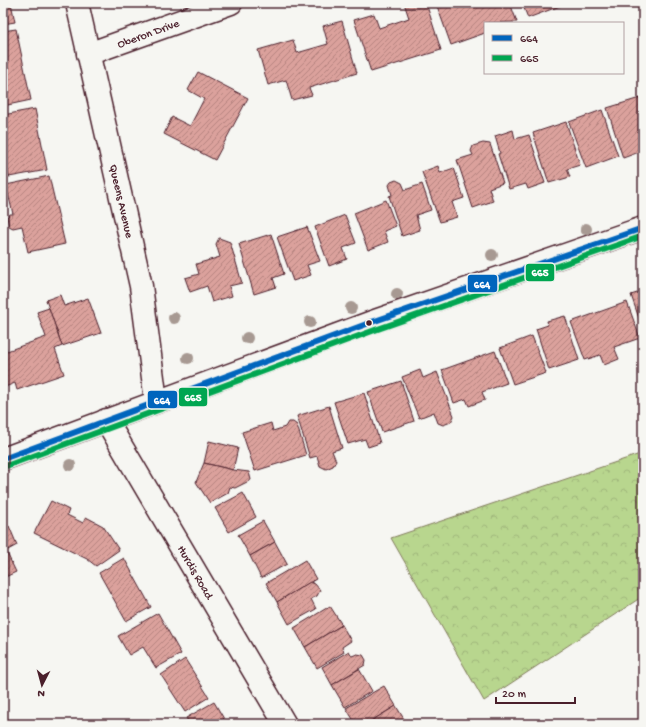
<svg xmlns="http://www.w3.org/2000/svg" width="646" height="727" viewBox="0 0 646 727" font-family="'Gochi Hand',sans-serif">
<defs>
<pattern id="forest-crowns" width="20" height="18" patternUnits="userSpaceOnUse"><rect width="20" height="18" fill="#b8d68e"/><path d="M2 6a3 3 0 1 1 6 0M12 15a3 3 0 1 1 6 0" fill="none" stroke="#a0b77b"/></pattern>
<pattern id="building-hatch" width="6" height="6" patternUnits="userSpaceOnUse"><rect width="6" height="6" fill="#dba19c"/><path d="M-1 1l2-2M0 6l6-6M5 7l2-2" fill="none" stroke="#b4837f"/></pattern>
</defs>
<rect width="100%" height="100%" fill="#f6f6f2"/>
<filter id="ink" filterUnits="userSpaceOnUse"><feTurbulence type="fractalNoise" baseFrequency=".025" numOctaves="2"/><feDisplacementMap in="SourceGraphic" scale="8" xChannelSelector="R" yChannelSelector="G"/><feConvolveMatrix kernelMatrix="1 2 1 2 8 2 1 2 1" color-interpolation-filters="sRGB"/></filter>
<g filter="url(#ink)">
<path fill="url(#forest-crowns)" stroke="#817a5c" d="M643,453V596L484,701L391,538Z"/>
<g fill="url(#building-hatch)" stroke="#4a1f2b">
<path d="M3,3H11L15,22L3,24Z"/>
<path d="M404,3H426L441,50L371,72L354,20L374,14L379,28L409,18Z"/>
<path d="M436,3H510L517,22L485,23V33L451,45Z"/>
<path d="M522,3H568L528,18Z"/>
<path d="M342,21L357,73L309,88L312,95L292,100L286,80L268,85L258,50L293,40L297,53L328,44L323,26Z"/>
<path d="M16,29L31,100L3,106V31Z"/>
<path d="M198,72L248,98L215,160L164,134L172,117L190,126L204,99L188,90Z"/>
<path d="M640,98L643,108V142L639,143L642,151L623,158L607,108Z"/>
<path d="M35,109L47,170L9,177L3,148V115Z"/>
<path d="M602,110L618,156L586,168L569,122Z"/>
<path d="M566,122L580,165L567,169L570,177L549,183L533,133Z"/>
<path d="M513,130L515,139L529,135L545,183L528,189L526,184L509,189L498,154L500,153L495,136Z"/>
<path d="M483,143L490,144L503,183L489,188L493,201L473,208L457,160L473,155L471,151L473,146Z"/>
<path d="M438,166L440,173L454,168L464,198L452,202L457,217L440,222L422,172Z"/>
<path d="M49,176L65,244L28,252L22,226L13,228L9,226L7,217L10,214H13L6,185Z"/>
<path d="M396,180L402,183L405,190L422,184L431,210L416,215L420,230L402,236L389,196L392,195L389,185L391,182Z"/>
<path d="M386,200L396,226L384,231L388,242L368,250L354,213Z"/>
<path d="M345,215L356,243L343,248L347,259L329,266L315,227Z"/>
<path d="M307,227L320,261L307,265L311,275L293,281L277,237Z"/>
<path d="M271,234L284,274L273,278L276,287L254,294L239,244Z"/>
<path d="M219,238L230,242L242,283L229,286L232,296L212,302L207,286L190,292L185,278L199,274L196,264L220,257L216,244Z"/>
<path d="M643,291V330L631,295Z"/>
<path d="M60,295L64,306L88,298L101,333L62,346L46,300Z"/>
<path d="M627,302L640,338L614,347L619,359L604,365L600,355L585,360L571,322Z"/>
<path d="M49,308L62,346L55,349L64,374L17,390L15,383L5,387L3,382V340L7,351L46,337L37,312Z"/>
<path d="M565,316L579,360L549,370L536,329L548,325L547,321Z"/>
<path d="M532,336L546,373L513,384L500,348Z"/>
<path d="M495,351L507,383L482,392L485,400L469,406L466,399L454,403L442,370Z"/>
<path d="M420,370L423,378L437,372L454,416L451,422L443,425L438,423L434,412L419,418L402,377Z"/>
<path d="M401,381L414,421L382,432L368,392Z"/>
<path d="M364,393L380,443L368,447L365,439L348,444L334,402Z"/>
<path d="M329,406L342,448L332,451L336,461L333,466L326,469L320,466L317,456L310,458L297,416Z"/>
<path d="M288,422H293L297,425L306,455L255,471L242,432L271,423L273,431L285,427Z"/>
<path d="M209,441L238,448L233,470L204,463Z"/>
<path d="M204,463L233,470L249,472L251,480L235,488L230,487L228,493L210,503L196,482Z"/>
<path d="M243,493L256,517L229,532L215,508Z"/>
<path d="M51,501L69,510L67,515L83,523L86,517L103,526L119,550L96,566L87,559L34,533Z"/>
<path d="M263,521L275,542L250,556L238,535Z"/>
<path d="M9,526L17,545L6,551L16,572L3,578V529Z"/>
<path d="M275,542L287,564L261,578L250,556Z"/>
<path d="M124,558L151,607L126,621L99,573Z"/>
<path d="M305,560L316,579L277,602L266,583Z"/>
<path d="M310,582L315,584L320,590L317,596L311,599L316,609L289,624L277,602Z"/>
<path d="M330,606L342,625L305,647L294,628Z"/>
<path d="M158,613L181,654L156,668L143,647L129,655L118,636Z"/>
<path d="M342,625L351,641L342,647L344,652L317,668L305,647Z"/>
<path d="M349,651L352,656L357,654L363,655L366,660L365,665L332,685L322,667Z"/>
<path d="M185,659L209,697L185,712L161,675Z"/>
<path d="M359,669L372,691L345,707L332,685Z"/>
<path d="M384,686L396,706L366,724H356L346,708Z"/>
<path d="M214,702L227,724H190L186,718Z"/>
<path d="M396,706L407,724H366Z"/>
</g>
<g fill="none" stroke-linecap="round" stroke-linejoin="round">
<g stroke="#4a1f2b" stroke-width="25">
<g id="minor">
<path d="M77,3L141,286L156,401"/>
<path d="M88,54L231,3"/>
<path d="M106,420L285,724"/>
<path d="M3,459L372,322L643,228"/>
</g>
</g>
<use href="#minor" stroke="#f6f6f2" stroke-width="22"/>
<g stroke="#f6f6f2" stroke-width="9">
<path id="bus-1" d="M3,459L372,322L643,228"/>
</g>
<g stroke="#f6f6f2" stroke-width="9">
<path id="bus-2" d="M6,466L375,330L643,236"/>
</g>
<use href="#bus-1" stroke="#0065bd" stroke-width="6"/>
<use href="#bus-2" stroke="#00a651" stroke-width="6"/>
</g>
<g fill="#a79992">
<circle cx="586" cy="229" r="6"/>
<circle cx="492" cy="255" r="6"/>
<circle cx="397" cy="294" r="6"/>
<circle cx="351" cy="308" r="6"/>
<circle cx="174" cy="318" r="6"/>
<circle cx="310" cy="322" r="6"/>
<circle cx="247" cy="338" r="6"/>
<circle cx="188" cy="358" r="6"/>
<circle cx="70" cy="465" r="6"/>
</g>
</g>
<circle fill="#4a1f2b" stroke="#f6f6f2" stroke-width="1.5" cx="369" cy="323" r="3.5"/>
<g text-anchor="middle" stroke-width="3.5" stroke-linejoin="round" paint-order="stroke">
<g font-size="12" fill="#4a1f2b" stroke="#f6f6f2">
<text transform="translate(148 33) rotate(-20)" y="4">Oberon Drive</text>
<text transform="translate(122 201) rotate(77)" y="4">Queens Avenue</text>
<text transform="translate(196 572) rotate(60)" y="4">Hurdis Road</text>
</g>
</g>
<g stroke="#f6f6f2" stroke-width="1.5">
<rect x="525" y="263" width="30" height="19" rx="4" fill="#00a651"/>
<rect x="467" y="274" width="31" height="19" rx="4" fill="#0065bd"/>
<rect x="178" y="387" width="30" height="20" rx="4" fill="#00a651"/>
<rect x="147" y="390" width="31" height="19" rx="4" fill="#0065bd"/>
</g>
<g font-size="11" text-anchor="middle" font-weight="bold" fill="#fff">
<text x="540" y="276">665</text>
<text x="482" y="288">664</text>
<text x="193" y="401">665</text>
<text x="162" y="404">664</text>
</g>
<rect width="646" height="727" fill="none" stroke="#f6f6f2" stroke-width="16"/>
<rect x="8" y="8" width="630" height="711" fill="none" stroke="#4a1f2b" stroke-width="1.5" filter="url(#ink)"/>
<rect x="484" y="22" width="140" height="52" fill="#f6f6f2" stroke="#b1a0a2"/>
<rect x="492" y="35" width="20" height="6" fill="#0065bd" stroke="#b1a0a2"/>
<text x="520" y="42" font-size="12" fill="#4a1f2b">664</text>
<rect x="492" y="55" width="20" height="6" fill="#00a651" stroke="#b1a0a2"/>
<text x="520" y="62" font-size="12" fill="#4a1f2b">665</text>
<g transform="translate(42 685) rotate(186)" stroke="#f6f6f2" stroke-width="3" paint-order="stroke">
<path d="M0-3L7 15L0 10L-7 15Z" fill="#4a1f2b"/>
<text y="-6" font-size="11" font-weight="bold" text-anchor="middle" fill="#4a1f2b">N</text>
</g>
<path d="M496 697v6h79v-6" fill="none" stroke="#4a1f2b" stroke-width="2"/>
<text x="502" y="697" font-size="12" fill="#4a1f2b" stroke="#f6f6f2" stroke-width="3" paint-order="stroke">20 m</text>
</svg>
